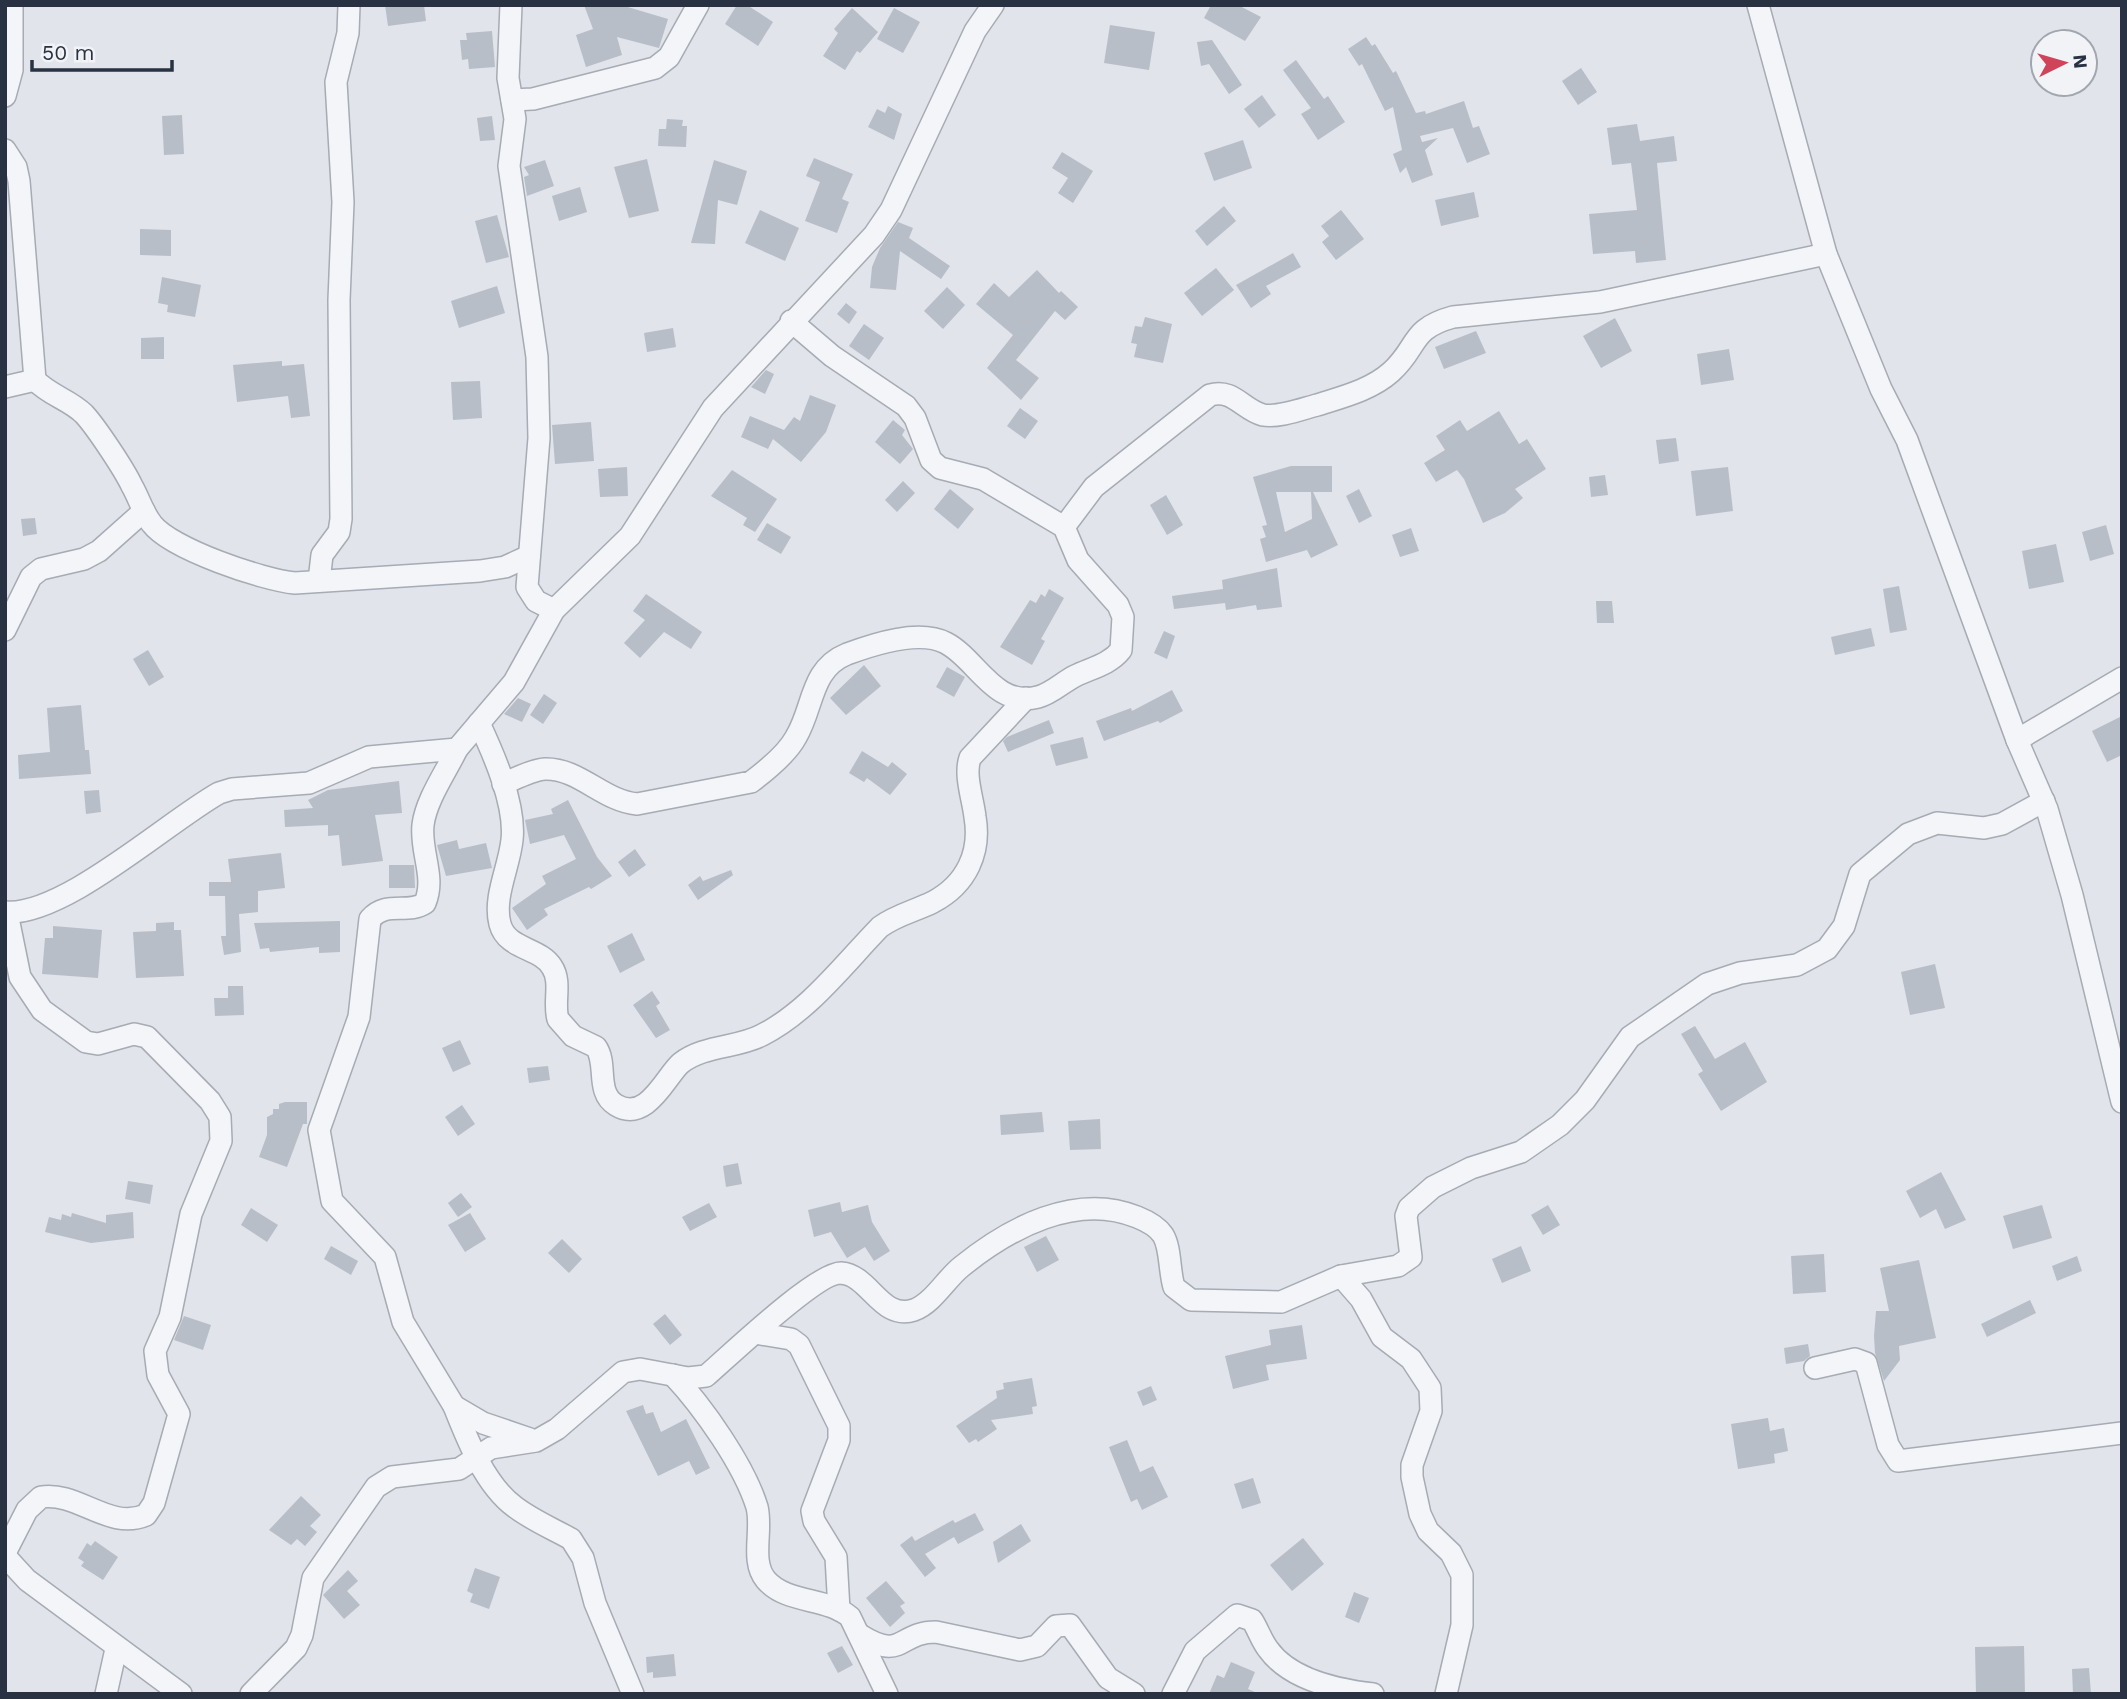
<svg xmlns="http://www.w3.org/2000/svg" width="2127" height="1699" viewBox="0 0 2127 1699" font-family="'Work Sans',sans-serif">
<rect width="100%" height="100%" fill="#e1e4ea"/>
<g fill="#b8bec7" fill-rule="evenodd">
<path d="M385,5H424L426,21L388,26Z"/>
<path d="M584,5H621L668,19L659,48L617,37L622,55L586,67L576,35L593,29Z"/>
<path d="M737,5H747L773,22L758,46L725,24Z"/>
<path d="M1211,5H1238L1261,17L1245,41L1204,18Z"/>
<path d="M852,8L878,32L860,53L857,51L845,70L823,56L838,33L834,29Z"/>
<path d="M894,8L920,22L903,53L877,39Z"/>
<path d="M1110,25L1155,32L1149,70L1104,63Z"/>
<path d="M492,31L495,67L469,69L468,59L462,60L460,40H467L466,33Z"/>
<path d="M1366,37L1372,46L1375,44L1393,73L1396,71L1416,113L1425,111L1426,114L1464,101L1473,128L1479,126L1490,154L1467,163L1453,128L1420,136L1422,142L1438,138L1425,150L1433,175L1412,183L1406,167L1400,173L1393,154L1402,150L1393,107L1385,111L1362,64L1359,66L1348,49Z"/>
<path d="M1212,40L1242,85L1229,94L1209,64L1201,66L1197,42Z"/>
<path d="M1296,60L1324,99L1328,96L1345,122L1318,140L1301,114L1311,108L1283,70Z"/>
<path d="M1581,68L1597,92L1578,105L1562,81Z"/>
<path d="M1262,95L1276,115L1259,128L1244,109Z"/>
<path d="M888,106L902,114L894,140L868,127L877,109L885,113Z"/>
<path d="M182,115L184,154L164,155L162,116Z"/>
<path d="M492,116L495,140L480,141L477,118Z"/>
<path d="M667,119L683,120L682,126H687L686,147L658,146L659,129H666Z"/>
<path d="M1637,124L1640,141L1674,136L1677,161L1657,163L1666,260L1636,263L1635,251L1593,254L1589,214L1637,210L1631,163L1612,165L1607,128Z"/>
<path d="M1243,140L1252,168L1214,181L1204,153Z"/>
<path d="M1062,152L1093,171L1073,203L1058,193L1068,178L1052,168Z"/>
<path d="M814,158L853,174L842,199L849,202L837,233L805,221L820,182L806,176Z"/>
<path d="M647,159L659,211L629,218L614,167Z"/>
<path d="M545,160L554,186L527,196L524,177L529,175L524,167Z"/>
<path d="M714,160L747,171L737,205L718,200L715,244L691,243Z"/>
<path d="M580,187L587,212L559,221L552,196Z"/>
<path d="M1474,192L1479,217L1441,226L1435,200Z"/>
<path d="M1224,206L1236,221L1207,246L1195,231Z"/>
<path d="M760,210L799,228L785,261L745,243Z"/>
<path d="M1341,210L1364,239L1336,260L1322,242L1329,236L1321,226Z"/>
<path d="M497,215L509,257L486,263L475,221Z"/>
<path d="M898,222L913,228L909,238L950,266L941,279L900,251L896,290L870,288L872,267L880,248Z"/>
<path d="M140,229L171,230V256L140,255Z"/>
<path d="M1293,253L1301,267L1266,286L1271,294L1251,308L1236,285Z"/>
<path d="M1216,268L1234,290L1202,316L1184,293Z"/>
<path d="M1037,270L1059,293L1061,291L1078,307L1065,320L1055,311L1016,360L1039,378L1021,400L987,368L1013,335L976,304L994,283L1009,297Z"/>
<path d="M162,277L201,285L195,317L167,312L168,305L158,303Z"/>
<path d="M497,286L505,313L459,328L451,301Z"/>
<path d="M947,287L965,305L943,329L924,311Z"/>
<path d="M846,303L857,312L849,324L837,314Z"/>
<path d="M1145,317L1172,324L1163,363L1134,357L1137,344L1131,343L1135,326L1142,327Z"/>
<path d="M1615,318L1632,351L1601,368L1583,336Z"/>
<path d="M864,324L884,338L869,360L849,346Z"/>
<path d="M673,328L676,347L647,352L644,333Z"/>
<path d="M1476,331L1486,353L1444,369L1435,347Z"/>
<path d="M164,337V359H141V338Z"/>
<path d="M1729,349L1734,380L1701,385L1697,354Z"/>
<path d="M282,361V366L304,364L310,416L291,418L288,396L237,402L233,365Z"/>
<path d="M766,370L774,374L765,394L751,387Z"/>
<path d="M480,381L482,418L453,420L451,382Z"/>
<path d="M810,395L836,405L826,432L801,462L773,439L768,449L741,437L750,416L784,430L794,417L800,421Z"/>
<path d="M1020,408L1038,421L1025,439L1007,426Z"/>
<path d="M1499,411L1519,444L1527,439L1546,469L1515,489L1523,498L1505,513L1483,523L1464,479L1457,470L1436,482L1424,463L1445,450L1436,436L1460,420L1467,431Z"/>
<path d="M893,420L905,430L902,435L913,449L900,464L875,442Z"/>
<path d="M591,422L594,461L555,464L552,425Z"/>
<path d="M1676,438L1679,461L1659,464L1656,440Z"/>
<path d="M1291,466H1332V492H1313L1338,545L1311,558L1307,550L1266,562L1260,539L1266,537L1262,526L1267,525L1253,477ZM1276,492H1311L1312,519L1285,532Z"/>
<path d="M627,467L628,496L600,497L598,469Z"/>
<path d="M1728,467L1733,511L1696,516L1691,471Z"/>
<path d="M732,470L777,499L755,532L743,525L747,518L711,496Z"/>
<path d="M1605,475L1608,495L1591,497L1589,477Z"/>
<path d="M903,481L915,493L897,512L885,500Z"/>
<path d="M950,489L974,509L958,529L934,509Z"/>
<path d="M1359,489L1372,516L1359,523L1346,496Z"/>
<path d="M1166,495L1183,525L1167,535L1150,505Z"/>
<path d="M35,518L37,534L23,536L21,519Z"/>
<path d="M767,523L791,537L781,554L757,540Z"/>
<path d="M2106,525L2114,554L2090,561L2082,532Z"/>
<path d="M1411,528L1419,551L1400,557L1392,535Z"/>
<path d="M2056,544L2064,582L2029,589L2022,551Z"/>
<path d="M1277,568L1282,607L1257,610L1256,605L1226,610L1225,603L1174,609L1172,596L1223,589L1222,580Z"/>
<path d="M1899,586L1907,630L1890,633L1883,589Z"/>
<path d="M1049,589L1064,598L1041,639L1045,641L1032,665L1000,647L1030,600L1036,603L1041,594L1045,597Z"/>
<path d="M646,594L702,632L691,649L664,632L640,658L624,643L645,620L633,611Z"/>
<path d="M1596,601H1612L1614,623H1597Z"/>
<path d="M1871,628L1875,646L1835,655L1831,637Z"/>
<path d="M1164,631L1175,636L1167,659L1154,653Z"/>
<path d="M148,650L164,677L149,686L133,659Z"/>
<path d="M864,665L881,686L846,715L830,698Z"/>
<path d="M947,667L965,677L954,697L936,687Z"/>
<path d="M1172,690L1183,711L1160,723L1158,721L1104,741L1096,721L1131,708L1132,711Z"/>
<path d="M544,694L557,703L543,724L530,715Z"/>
<path d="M518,698L531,704L522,722L504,714Z"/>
<path d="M81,705L85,750H89L91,774L19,779L18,755L50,752L47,708Z"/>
<path d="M2122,716V755L2107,762L2092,731Z"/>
<path d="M1049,720L1054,733L1008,752L1003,741L1007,737Z"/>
<path d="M1083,737L1088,758L1056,766L1050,745Z"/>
<path d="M862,751L888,767L892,762L907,774L890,795L867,778L864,782L849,773Z"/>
<path d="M399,781L402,813L375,815L383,861L342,866L339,835L328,836V825L285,827L284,810L313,808L308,800L328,790Z"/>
<path d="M99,790L101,812L86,814L84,791Z"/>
<path d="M568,800L597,857L612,876L591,889L589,887L544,909L548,915L527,930L512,908L546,884L542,876L576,859L564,835L530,844L525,820L553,814L551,809Z"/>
<path d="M457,840L459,849L486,843L492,868L446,876L437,845Z"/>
<path d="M635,849L646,865L629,877L618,862Z"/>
<path d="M281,853L285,888L258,891V912L239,914L241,952L224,955L221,936H226L225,896H209V882H231L228,859Z"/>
<path d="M389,865H414L415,888H389Z"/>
<path d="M731,870L733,875L698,900L688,885L700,876L703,881Z"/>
<path d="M340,921V952L319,953V947L270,952L269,948L260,949L254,923Z"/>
<path d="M174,922V930H181L184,976L136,978L133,932L156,931V923Z"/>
<path d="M53,926L102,930L98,978L42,974L45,938H53Z"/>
<path d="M632,933L645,960L620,973L607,946Z"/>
<path d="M1935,964L1945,1008L1910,1015L1901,972Z"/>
<path d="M228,986H243L244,1015L215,1016L214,998H228Z"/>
<path d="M652,991L660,1003L656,1006L670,1030L656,1038L633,1005Z"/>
<path d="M1695,1026L1715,1059L1745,1042L1767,1082L1721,1111L1698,1074L1703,1071L1681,1034Z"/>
<path d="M460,1040L471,1064L453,1072L442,1048Z"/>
<path d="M548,1066L550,1080L529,1083L527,1068Z"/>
<path d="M285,1102H307V1124H303L287,1167L259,1157L267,1135V1117L273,1114V1109H279V1104Z"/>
<path d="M462,1105L475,1124L458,1136L445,1117Z"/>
<path d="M1042,1112L1044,1132L1001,1135L1000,1115Z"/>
<path d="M1100,1119L1101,1149L1070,1150L1068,1121Z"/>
<path d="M738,1163L742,1184L726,1187L723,1166Z"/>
<path d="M1941,1172L1966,1220L1945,1229L1936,1209L1920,1218L1906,1191Z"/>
<path d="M128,1181L153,1185L150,1204L125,1199Z"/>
<path d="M461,1193L472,1207L458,1217L448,1203Z"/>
<path d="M840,1202L842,1212L868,1205L872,1222L890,1251L874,1261L865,1247L847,1258L831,1232L814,1237L808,1210Z"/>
<path d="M709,1203L717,1217L690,1231L682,1217Z"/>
<path d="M1548,1205L1560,1225L1543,1235L1531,1215Z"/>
<path d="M2042,1205L2052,1238L2013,1249L2003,1216Z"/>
<path d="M251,1208L278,1225L267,1242L241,1225Z"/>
<path d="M133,1212L134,1238L91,1243L45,1232L49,1217L61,1220L62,1214L71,1217L72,1213L106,1223V1215Z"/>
<path d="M470,1213L486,1239L465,1252L448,1225Z"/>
<path d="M1046,1236L1059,1260L1037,1272L1024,1247Z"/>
<path d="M562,1239L582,1259L569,1273L548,1253Z"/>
<path d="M331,1246L358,1261L351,1275L324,1259Z"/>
<path d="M1521,1246L1531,1271L1502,1283L1492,1259Z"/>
<path d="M1824,1254L1826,1292L1793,1294L1791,1256Z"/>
<path d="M2077,1256L2082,1271L2057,1281L2052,1266Z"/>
<path d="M1919,1260L1936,1338L1899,1346L1900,1360L1884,1381L1875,1353L1874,1336L1876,1311H1889L1880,1268Z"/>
<path d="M2030,1300L2036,1313L1987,1337L1981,1324Z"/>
<path d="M665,1314L682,1335L670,1345L653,1324Z"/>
<path d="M184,1316L211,1325L203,1350L174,1340Z"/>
<path d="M1302,1325L1307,1359L1266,1365L1269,1380L1233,1389L1225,1356L1271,1345L1269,1330Z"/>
<path d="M1808,1344L1810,1356L1804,1361L1786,1364L1784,1348Z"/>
<path d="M1032,1378L1037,1406L1032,1407L1033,1414L991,1420L997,1429L978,1442L976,1439L969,1443L956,1426L997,1398L996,1391L1004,1389L1003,1383Z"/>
<path d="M1151,1386L1157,1400L1143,1406L1137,1392Z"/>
<path d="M643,1405L646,1414L653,1412L661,1432L686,1419L710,1468L696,1475L689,1461L658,1476L626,1411Z"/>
<path d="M1768,1418L1770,1431L1784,1428L1788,1451L1774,1454L1775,1463L1738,1469L1731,1424Z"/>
<path d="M1127,1440L1140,1472L1153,1466L1168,1497L1142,1510L1137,1499L1131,1502L1109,1447Z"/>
<path d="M1253,1478L1261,1503L1242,1509L1234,1484Z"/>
<path d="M301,1496L321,1515L310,1526L317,1532L305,1546L297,1539L291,1545L269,1530Z"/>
<path d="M975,1513L984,1530L958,1544L954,1537L925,1554L936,1568L925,1577L900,1545L912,1536L915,1541L953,1520L955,1523Z"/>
<path d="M1021,1524L1031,1541L998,1563L993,1542Z"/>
<path d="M1303,1538L1324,1564L1292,1591L1270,1565Z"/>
<path d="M95,1541L118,1557L103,1580L81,1566L84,1562L78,1558L87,1543L91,1546Z"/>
<path d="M475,1568L500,1577L489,1609L470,1602L473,1594L467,1591Z"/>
<path d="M348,1570L358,1581L347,1591L360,1605L344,1619L323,1595Z"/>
<path d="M886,1581L905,1603L900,1606L905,1613L890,1627L866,1598Z"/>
<path d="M1354,1592L1369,1598L1359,1623L1345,1617Z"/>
<path d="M842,1646L853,1665L838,1673L827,1653Z"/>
<path d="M2024,1646L2025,1694H1976L1975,1647Z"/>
<path d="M674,1654L676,1676L653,1678V1672L647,1673L646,1657Z"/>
<path d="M1231,1662L1255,1672L1248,1689L1259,1694H1209L1217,1675L1224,1678Z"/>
<path d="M2089,1668L2091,1694H2073L2072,1669Z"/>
</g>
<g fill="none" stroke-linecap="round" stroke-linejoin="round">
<g stroke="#a6abb4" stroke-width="24">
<g id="street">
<path d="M511,5L508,78L515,119L509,166L537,357L539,438L527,587L536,601L554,610"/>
<path d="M1758,5L1826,254L1881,389L1907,440L2017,740L2047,809L2072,895L2122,1102"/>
<path d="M5,96L12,70V5"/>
<path d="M512,100L533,99L655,68L669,57L698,5"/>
<path d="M5,150L16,167L19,181L35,380C49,395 70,400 84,414C96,427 124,469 132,486C139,498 143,513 152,524C171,549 263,580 295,583L480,571L505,567L529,556"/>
<path d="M5,387L35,380"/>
<path d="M1064,527L1094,487L1210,395C1233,388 1243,410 1263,415C1278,418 1302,409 1317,405C1342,397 1371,390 1391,372C1419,347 1409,329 1453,317L1600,302L1826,254"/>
<path d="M319,581L322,555L339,532L341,519L339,300L343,202L336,82L348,33L349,5"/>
<path d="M5,630L31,577L41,569L84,559L99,551L144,511"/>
<path d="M479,723C494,755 516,805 512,840C509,868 493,897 500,924C507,950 540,947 552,967C562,982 553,1003 558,1019L573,1036L596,1047C608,1064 595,1092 616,1105C647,1124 667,1074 681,1063C704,1045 738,1048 762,1035C808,1012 844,964 880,927C896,915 915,911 933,902C967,884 981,852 975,817C973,799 964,775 970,758L1026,698"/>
<path d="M2017,740L2122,678"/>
<path d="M457,749C446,772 426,800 423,825C420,852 436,877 425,903C407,915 387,900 370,919L359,1017L319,1130L332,1201L385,1257L403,1322L454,1406L483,1423L530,1439"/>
<path d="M503,784C515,779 531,770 545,769C579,768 603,801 637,804L751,782C767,770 787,754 796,737C814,707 810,669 847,654C874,644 919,629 946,643C977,659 994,708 1038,697C1051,694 1063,682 1075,676C1091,668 1109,665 1121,650L1123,617L1118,605L1078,560L1064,527L983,479L940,468L931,460L915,418L906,406L832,356L791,321"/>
<path d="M5,912C63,917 167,822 219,793L232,789L309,783L369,757L457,749L514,682L554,610L630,536L713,408L874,235L891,210L975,31L993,5"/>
<path d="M1341,1276L1361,1299L1382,1337L1411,1359L1430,1388L1431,1411L1412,1465V1477L1420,1514L1428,1531L1451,1553L1462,1575V1625L1446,1694"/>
<path d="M755,1333L791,1339L799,1345L839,1426V1440L812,1511L814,1521L836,1557L839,1610"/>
<path d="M1815,1368L1855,1359L1866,1363L1888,1445L1898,1461L2122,1433"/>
<path d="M673,1375C703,1407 744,1465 757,1507C763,1530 750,1561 766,1580C787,1604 827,1597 850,1617L887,1694"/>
<path d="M454,1406C467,1439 485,1485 515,1507C532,1520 553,1529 571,1539L583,1558L595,1603L633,1694"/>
<path d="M5,1553L27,1510L41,1497C78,1491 109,1531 146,1515L154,1503L179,1414L158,1375L155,1351L170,1317L191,1214L221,1141L220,1117L210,1101L147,1037L134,1034L98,1044L86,1042L42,1010L20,977L7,913"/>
<path d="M5,1556L27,1580L181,1694"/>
<path d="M860,1635C904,1662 897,1632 936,1632L1020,1650L1037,1646L1056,1626L1070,1625L1108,1678L1134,1694"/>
<path d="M106,1694L116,1649"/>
<path d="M251,1694L296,1648L302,1635L313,1578L376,1487L392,1477L459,1469L491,1448L536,1441L557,1429L623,1372L640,1369L688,1378L706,1376C728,1357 817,1272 841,1273C870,1275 881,1321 914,1310C933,1303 946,1279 961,1267C1009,1228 1076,1192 1137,1217C1147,1221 1157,1226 1163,1235C1171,1248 1169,1271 1174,1287L1191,1300L1281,1302L1341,1276L1398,1266L1411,1257L1406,1216L1409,1208L1433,1187L1471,1168L1521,1152L1560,1125L1585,1100L1630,1037L1707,984L1740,973L1797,965L1827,949L1844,926L1860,874L1908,834L1937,823L1984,828L2002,824L2044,801"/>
<path d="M1173,1694L1195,1651L1237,1615L1252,1620C1258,1629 1261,1640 1268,1649C1290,1680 1338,1690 1373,1694"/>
</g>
</g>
<use href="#street" stroke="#f4f5f8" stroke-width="21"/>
</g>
<rect width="2127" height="1699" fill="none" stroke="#293242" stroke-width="14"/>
<g transform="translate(2064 63) rotate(85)"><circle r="33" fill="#f1f3f7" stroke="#a1a6af" stroke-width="2"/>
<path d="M0-5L12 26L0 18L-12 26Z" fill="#d04459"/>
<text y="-10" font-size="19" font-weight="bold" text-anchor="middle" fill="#293242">N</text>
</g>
<path d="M32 60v10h140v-10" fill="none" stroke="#293242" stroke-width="3.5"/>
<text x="42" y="60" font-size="21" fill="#293242" stroke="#f1f3f7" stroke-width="5" paint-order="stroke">50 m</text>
</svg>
